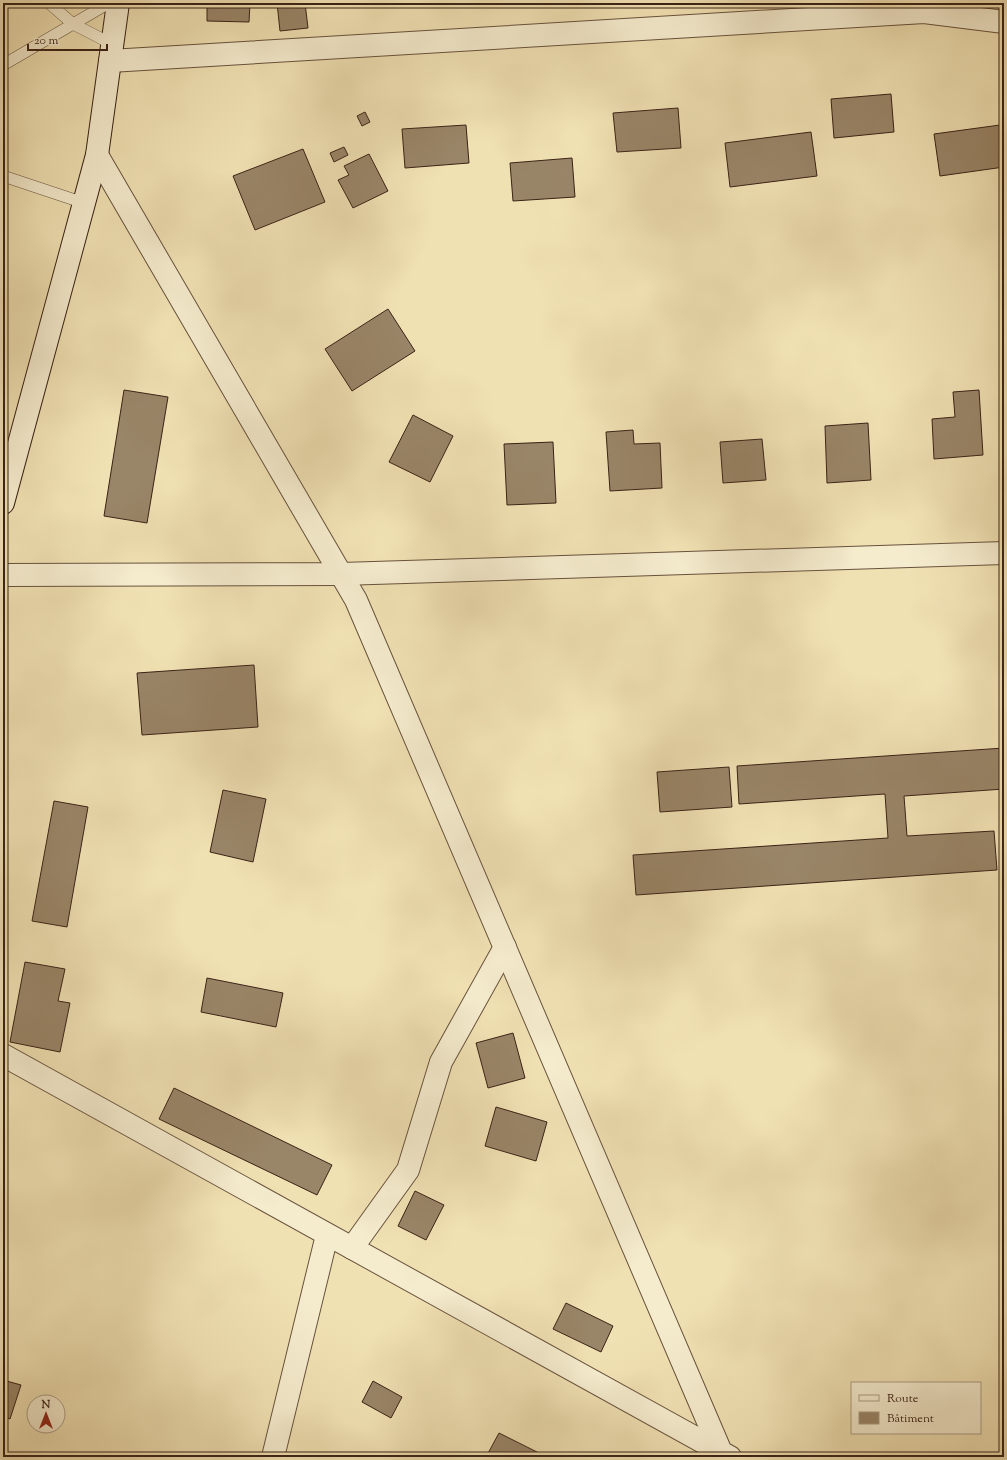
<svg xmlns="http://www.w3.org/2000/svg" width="1007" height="1460" viewBox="0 0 1007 1460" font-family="'Sorts Mill Goudy',serif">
<rect width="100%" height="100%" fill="#f0e1b3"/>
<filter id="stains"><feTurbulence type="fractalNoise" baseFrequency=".005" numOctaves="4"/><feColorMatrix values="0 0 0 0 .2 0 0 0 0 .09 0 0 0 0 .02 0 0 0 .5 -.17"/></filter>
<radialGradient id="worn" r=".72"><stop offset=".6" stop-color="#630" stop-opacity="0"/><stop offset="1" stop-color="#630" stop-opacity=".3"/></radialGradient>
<g fill="#998568" stroke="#3a2216">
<path d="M207,3H250L249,22L207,21Z"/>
<path d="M277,3H305L308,28L280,31Z"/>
<path d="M452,3H517V6L452,7Z"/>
<path d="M891,94L894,132L834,138L831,99Z"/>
<path d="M678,108L681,148L617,152L613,113Z"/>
<path d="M365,112L370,122L362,126L357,116Z"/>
<path d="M466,125L469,163L405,168L402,129Z"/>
<path d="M1000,125L1004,157V167L940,176L934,134Z"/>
<path d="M811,132L817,176L730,187L725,143Z"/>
<path d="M344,147L348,155L334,162L330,153Z"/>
<path d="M303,149L325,202L255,230L233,176Z"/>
<path d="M369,154L388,191L353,208L338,180L349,175L344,166Z"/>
<path d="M572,158L575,197L513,201L510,163Z"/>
<path d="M388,309L415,351L352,391L325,349Z"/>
<path d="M124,390L168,397L147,523L104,516Z"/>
<path d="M979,390L983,455L934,459L932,419L955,417L953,392Z"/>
<path d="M413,415L453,436L430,482L389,462Z"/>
<path d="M868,423L871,480L827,483L825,426Z"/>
<path d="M633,430L634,444L660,443L662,488L610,491L606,432Z"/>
<path d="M762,439L766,480L723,483L720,442Z"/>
<path d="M553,442L556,503L507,505L504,444Z"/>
<path d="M254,665L258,727L142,735L137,673Z"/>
<path d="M1004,748V789L904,796L907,836L994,831L997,870L636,895L633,855L888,838L885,794L739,804L737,766Z"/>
<path d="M729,767L732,807L660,812L657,772Z"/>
<path d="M223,790L266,799L253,862L210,852Z"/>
<path d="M54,801L88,807L67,927L32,921Z"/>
<path d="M25,962L65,969L58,1001L70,1003L60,1052L10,1042Z"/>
<path d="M207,978L283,993L276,1027L201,1012Z"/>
<path d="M513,1033L525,1078L488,1088L476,1043Z"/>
<path d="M174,1088L332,1165L317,1195L159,1119Z"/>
<path d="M496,1107L547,1122L536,1161L485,1146Z"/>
<path d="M415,1191L444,1205L426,1240L398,1226Z"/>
<path d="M566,1303L613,1326L601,1352L553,1329Z"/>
<path d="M3,1380L21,1385L10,1419L3,1416Z"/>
<path d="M373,1381L402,1397L391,1418L362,1402Z"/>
<path d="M499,1433L547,1457H486Z"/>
</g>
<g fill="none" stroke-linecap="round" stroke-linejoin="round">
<g stroke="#68523d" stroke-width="12">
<g id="lane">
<path d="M49,3L73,24L112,44"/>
<path d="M3,65L109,3"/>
<path d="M3,176L84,203"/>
</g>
</g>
<g stroke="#68523d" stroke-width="24">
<g id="street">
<path d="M110,61L924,12L1004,22"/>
<path d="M97,155L356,600L721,1452L730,1457"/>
<path d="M3,575L341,574L1004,553"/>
<path d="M3,1055L721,1452L723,1456"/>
<path d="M352,1248L408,1170L441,1062L505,947"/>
<path d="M273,1457L327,1235"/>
</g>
</g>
<g stroke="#3a2216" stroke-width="24">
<path id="secondary" d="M3,503L97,155L118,3"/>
</g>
<use href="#lane" stroke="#f5ecce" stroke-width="11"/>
<use href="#street" stroke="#f5ecce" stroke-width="22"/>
<use href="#secondary" stroke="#f5ecce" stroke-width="22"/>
</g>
<rect width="1007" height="1460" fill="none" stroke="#f0e1b3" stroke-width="16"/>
<rect x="4" y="4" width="999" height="1452" fill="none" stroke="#3a2216" stroke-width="2"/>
<rect x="8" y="8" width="991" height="1444" fill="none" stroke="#3a2216"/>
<rect x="851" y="1382" width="130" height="52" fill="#f5ecce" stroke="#aa9b84"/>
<rect x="859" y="1395" width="20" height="6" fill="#f5ecce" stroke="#aa9b84"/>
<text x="887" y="1402" font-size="12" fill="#3a2216">Route</text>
<rect x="859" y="1412" width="20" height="12" fill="#998568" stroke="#aa9b84"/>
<text x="887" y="1422" font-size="12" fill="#3a2216">Bâtiment</text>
<g transform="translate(46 1414)"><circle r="19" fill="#f5ecce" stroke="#aa9b84"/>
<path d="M0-3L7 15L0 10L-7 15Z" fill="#8f2418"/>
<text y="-6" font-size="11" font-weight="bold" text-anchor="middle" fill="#3a2216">N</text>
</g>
<path d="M28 44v6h79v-6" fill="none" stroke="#3a2216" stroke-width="2"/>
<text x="34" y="44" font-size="12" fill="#3a2216" stroke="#f5ecce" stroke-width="3" paint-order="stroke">20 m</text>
<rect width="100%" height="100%" filter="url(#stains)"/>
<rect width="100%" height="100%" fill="url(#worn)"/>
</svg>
